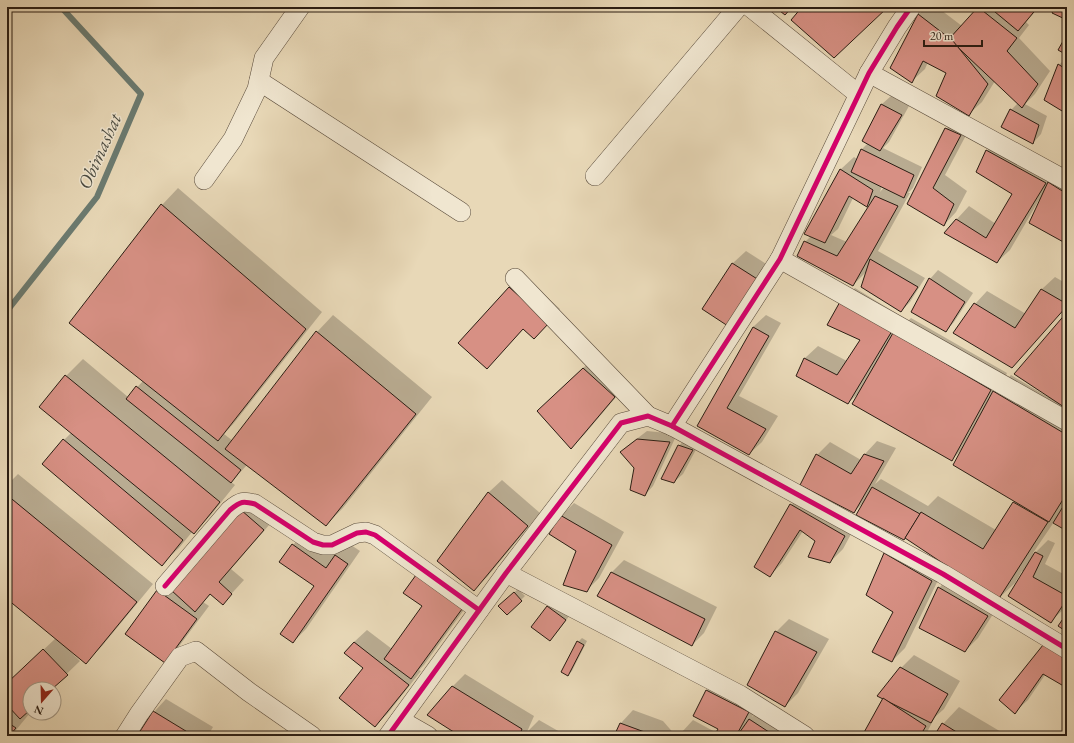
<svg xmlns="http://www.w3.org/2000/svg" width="1074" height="743" viewBox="0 0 1074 743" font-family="'EB Garamond',serif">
<rect width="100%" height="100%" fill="#e8d8b7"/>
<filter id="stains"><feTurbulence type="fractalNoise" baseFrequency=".005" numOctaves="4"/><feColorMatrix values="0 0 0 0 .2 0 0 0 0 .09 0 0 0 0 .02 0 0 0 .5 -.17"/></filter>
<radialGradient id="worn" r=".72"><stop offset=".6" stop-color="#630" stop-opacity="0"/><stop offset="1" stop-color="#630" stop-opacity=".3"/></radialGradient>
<g fill="#0003" fill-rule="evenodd">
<path d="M926,7H937L962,26L980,7H1039L1026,22L1029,25L1019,38L1050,71L1035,94L1025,104L1047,116L1041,134L1033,143L1011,110L1018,103L995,81L982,102L969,114L947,73L928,62L925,69L912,81L918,15Z"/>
<path d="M1067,57V113L1059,65Z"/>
<path d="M891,96L909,106L889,142L883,148L922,167L913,188L908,193H910L878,251L925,278L910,302L901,311L867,271L853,285L805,242L811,236L806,233L841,169L854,157L857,159L861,150L868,143L863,141L882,104ZM882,186L884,187L880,192ZM853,198L867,206L872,201L847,242L831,235L838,229Z"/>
<path d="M959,116L973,122L945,175L967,191L956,212L944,225L908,204L946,129Z"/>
<path d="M999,138L1067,174V243L1039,200L1010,250L997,262L945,233L957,219L969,206L996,224L1014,194L987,151Z"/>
<path d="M178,188L322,312L234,423L224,434L233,441L317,332L333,315L432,397L343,508L326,525L247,465L231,482L235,485L210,516L194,532H192L179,548L162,564L64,440L72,432L41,406L66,376L83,359L128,397L143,381L162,205Z"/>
<path d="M746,251L774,269L703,308L733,263Z"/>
<path d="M938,270L973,293L954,322L946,331L930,279Z"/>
<path d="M523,275L560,309L547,325L524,328L499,355L460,343Z"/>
<path d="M1055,277L1067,284V306L1012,367L975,304L987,291L1026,314L1042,289Z"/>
<path d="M855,288L904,318L897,332L911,318L1007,373L1002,384L1011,375L1048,397L1067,313V530L1054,522L1033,553L1034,554L1048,540L1055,543L1045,564L1067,576V604L1064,609L1051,621L1024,572L1022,571L1015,583L998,599L865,501L854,512L817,455L830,442L861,460L865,454L877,441L896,448L875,484L881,479L928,506L938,496L996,530L1016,501L961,450L952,460L859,393L848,403L797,375L805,358L818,346L847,361L862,340L842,301Z"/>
<path d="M766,315L781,323L739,396L778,416L762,442L749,454L699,426L753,327Z"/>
<path d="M596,356L627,384L584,435L571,447L551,398Z"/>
<path d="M647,431L677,434L653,486L645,495L636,467L621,452L630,444Z"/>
<path d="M687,437L700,442L683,474L674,482L679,446Z"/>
<path d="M18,474L153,584L102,646L86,662L69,648L68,649L80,661L51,689H30V708L29,710H30V713L16,730L11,736H7V684L56,638L7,597V485Z"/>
<path d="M502,480L540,513L487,577L474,589L439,561L489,492Z"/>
<path d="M804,492L857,523L843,549L830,562L816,541L803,531L782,563L770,576L791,505Z"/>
<path d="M574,503L624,532L599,578L586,591L578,551L561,516Z"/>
<path d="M241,511L276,517L231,569L244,580L223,603L211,594L203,602L209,606L177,649L164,662L126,634Z"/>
<path d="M305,532L337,554L348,543L360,551L306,629L293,642L315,586L293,545Z"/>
<path d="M898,541L944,568L905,648L892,661L894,611L885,554Z"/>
<path d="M624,560L717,607L704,633L692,645L598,596L612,572Z"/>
<path d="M951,575L1000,603L978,638L965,651L939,588Z"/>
<path d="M518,589L525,596L521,600L504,602Z"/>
<path d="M474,596L424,665L419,670L421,671L388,713L375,726L364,668L345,653L354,642L367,630L392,649Z"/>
<path d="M556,598L573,611L558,631L550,640L547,607Z"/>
<path d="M789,619L829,639L798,693L785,706L776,632Z"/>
<path d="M582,638L587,641L572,671L568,675L578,642Z"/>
<path d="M1067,639V687L1045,675L1028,700L1015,712Z"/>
<path d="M914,655L960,681L944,709L935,717L925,736H863L901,668Z"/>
<path d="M465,674L534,716L527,732L539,720L567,736H462L452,687Z"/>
<path d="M720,678L761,699L752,717L762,707L807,736H679L681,733L693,720L717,733L719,729L694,715L707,690Z"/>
<path d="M166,699L213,727L208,736H138L154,712Z"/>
<path d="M959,707L1008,736H936L943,724Z"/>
<path d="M633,710L663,721L676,736H615L621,723Z"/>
<path d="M295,728L307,736H287Z"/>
</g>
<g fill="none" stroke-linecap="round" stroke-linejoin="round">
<path stroke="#6b7b71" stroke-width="6" d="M7,311L97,197L141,94L61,7"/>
</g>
<g fill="#d79084" stroke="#2a1d13">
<path d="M775,7H792L785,15Z"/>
<path d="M802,7H888L834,58L791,20Z"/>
<path d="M978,7L1017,38L1007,51L1038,84L1022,108L949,39Z"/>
<path d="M989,7H1038L1018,31Z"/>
<path d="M1055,7H1067V20L1052,13Z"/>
<path d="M918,14L953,41L988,84L969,116L936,96L946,73L923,61L912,83L890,68Z"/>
<path d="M1067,34V55L1058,50Z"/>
<path d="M1058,64L1067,70V114L1044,100Z"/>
<path d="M881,104L902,115L880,151L862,141Z"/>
<path d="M1010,109L1039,125L1033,144L1001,127Z"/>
<path d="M945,128L961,135L933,188L954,204L944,226L907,204Z"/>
<path d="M861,149L914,175L904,198L851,172Z"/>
<path d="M986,150L1046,183L997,263L944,233L956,219L986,238L1012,194L976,172Z"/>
<path d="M840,169L873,190L867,207L849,196L825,243L804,234Z"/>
<path d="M1048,182L1067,194V244L1029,223Z"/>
<path d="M875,196L898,206L853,286L797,256L804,241L837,256Z"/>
<path d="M161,204L306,329L218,441L69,323Z"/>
<path d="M870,259L918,287L901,312L861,287Z"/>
<path d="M732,263L762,282L731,328L702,309Z"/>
<path d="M929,278L965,302L946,332L911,312Z"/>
<path d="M509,287L549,323L534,339L523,329L487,369L458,343Z"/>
<path d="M1041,289L1067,304V306L1012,368L953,333L974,303L1015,328Z"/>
<path d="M841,300L892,331L848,404L796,376L804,358L837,375L860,340L827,325Z"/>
<path d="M1067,312V409L1014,374Z"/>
<path d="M753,327L769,336L727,408L766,429L749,455L697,426Z"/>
<path d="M316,331L416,414L326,526L225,449Z"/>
<path d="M893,333L991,390L952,461L852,404Z"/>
<path d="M583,368L615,397L571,449L537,411Z"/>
<path d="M65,375L220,502L194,534L39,407Z"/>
<path d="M136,386L241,470L231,483L126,399Z"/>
<path d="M993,391L1067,435V493L1049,522L953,465Z"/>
<path d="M63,439L183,540L162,566L42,464Z"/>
<path d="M637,439L670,442L645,496L630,490L634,468L620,452Z"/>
<path d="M678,445L693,450L674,483L661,479Z"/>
<path d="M816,454L851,474L864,454L884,461L854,513L800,485Z"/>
<path d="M872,487L920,514L904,540L856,515Z"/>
<path d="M488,492L528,526L474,591L437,561Z"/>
<path d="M7,495L137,602L86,664L7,599Z"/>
<path d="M1067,500V531L1053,523Z"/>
<path d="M1013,502L1048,522L998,600L905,538L921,512L983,549Z"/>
<path d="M790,504L845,536L830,563L808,557L815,541L800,530L770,577L754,567Z"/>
<path d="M241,510L264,530L219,582L232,594L223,605L210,594L195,612L171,590Z"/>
<path d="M560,515L612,545L587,592L563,585L576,551L549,534Z"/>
<path d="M292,544L326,568L335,555L348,564L293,643L280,634L314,586L279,562Z"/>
<path d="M1035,552L1043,556L1033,577L1067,596V599L1051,623L1008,596Z"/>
<path d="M884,553L932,581L892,662L872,652L893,612L866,595Z"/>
<path d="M611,572L705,619L692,646L597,596Z"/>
<path d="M416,575L462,609L411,679L384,659L422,606L403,593Z"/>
<path d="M938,587L988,616L965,652L919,628Z"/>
<path d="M157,590L197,619L165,663L125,634Z"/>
<path d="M514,592L522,601L507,615L498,606Z"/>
<path d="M547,606L566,620L550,641L531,627Z"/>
<path d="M1067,613V632L1058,626Z"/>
<path d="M775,631L817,652L785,707L747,685Z"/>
<path d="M577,641L584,645L568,676L561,672Z"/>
<path d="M354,642L409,685L375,727L339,698L363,668L344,653Z"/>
<path d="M1043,645L1067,659V688L1043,674L1015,714L999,700Z"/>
<path d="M43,649L68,675L52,689H30V710L20,719L7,705V683Z"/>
<path d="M900,667L948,694L931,723L877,696Z"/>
<path d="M452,686L522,729L519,736H460L427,715Z"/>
<path d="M706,690L749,712L736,736H714L718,729L693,716Z"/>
<path d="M883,698L926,726L920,736H862Z"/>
<path d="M153,711L194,736H137Z"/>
<path d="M749,719L775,736H737Z"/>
<path d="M7,722L16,728L9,736H7Z"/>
<path d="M620,723L650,734L652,736H614Z"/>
<path d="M942,723L963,736H934Z"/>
<path d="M526,732L532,736H524Z"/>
<path d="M680,732L687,736H678Z"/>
</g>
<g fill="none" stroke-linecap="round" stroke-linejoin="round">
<g stroke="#5a4c3c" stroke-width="20">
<g id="minor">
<path d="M750,7L858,94"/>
<path d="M869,73L1067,181"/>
<path d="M259,81L461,212"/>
<path d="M595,176L738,7"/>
<path d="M204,180L233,139L257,89L264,58L300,7"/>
<path d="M780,259L1067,421"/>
<path d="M515,278L648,416"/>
<path d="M672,426L780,259L869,73L897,27L911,7"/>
<path d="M506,573L740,695L805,736"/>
<path d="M165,586L230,510C241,501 243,501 255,504L313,542L323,545H332L357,533L366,532L375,535L479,610"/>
<path d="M400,720L428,736"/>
<path d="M125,736L139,714L180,657L196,651L249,692L312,736"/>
<path d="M388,736L506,573L621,423L648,416L672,426L943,574L1067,649"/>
</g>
</g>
<use href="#minor" stroke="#f0e6d0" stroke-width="19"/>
<g stroke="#f0e6d0" stroke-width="8">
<g id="cycleway">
<path d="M672,426L780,259L869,73L897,27L911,7"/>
<path d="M165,586L230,510C241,501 243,501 255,504L313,542L323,545H332L357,533L366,532L375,535L479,610"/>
<path d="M388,736L506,573L621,423L648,416L672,426L943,574L1067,649"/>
</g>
</g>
<use href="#cycleway" stroke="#d6006c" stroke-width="5"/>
</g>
<g text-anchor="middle" stroke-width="3" stroke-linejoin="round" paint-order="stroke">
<g font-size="19" font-style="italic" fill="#4b4c42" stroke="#f0e6d0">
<text transform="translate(99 151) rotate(-66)" y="7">Obimashat</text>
</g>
</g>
<rect width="1074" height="743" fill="none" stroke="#e8d8b7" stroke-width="24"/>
<rect x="8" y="8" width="1058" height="727" fill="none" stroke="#2a1d13" stroke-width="2"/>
<rect x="12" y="12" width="1050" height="719" fill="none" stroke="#2a1d13"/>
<g transform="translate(42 701) rotate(200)"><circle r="19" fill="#f0e6d0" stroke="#a19684"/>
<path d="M0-3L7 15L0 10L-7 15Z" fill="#8f2418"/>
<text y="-6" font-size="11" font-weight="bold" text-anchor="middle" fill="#2a1d13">N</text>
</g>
<path d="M924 40v6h58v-6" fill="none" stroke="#2a1d13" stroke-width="2"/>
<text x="930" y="40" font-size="12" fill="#2a1d13" stroke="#f0e6d0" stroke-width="3" paint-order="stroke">20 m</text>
<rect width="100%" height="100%" filter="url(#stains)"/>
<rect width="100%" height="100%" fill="url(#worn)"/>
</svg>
